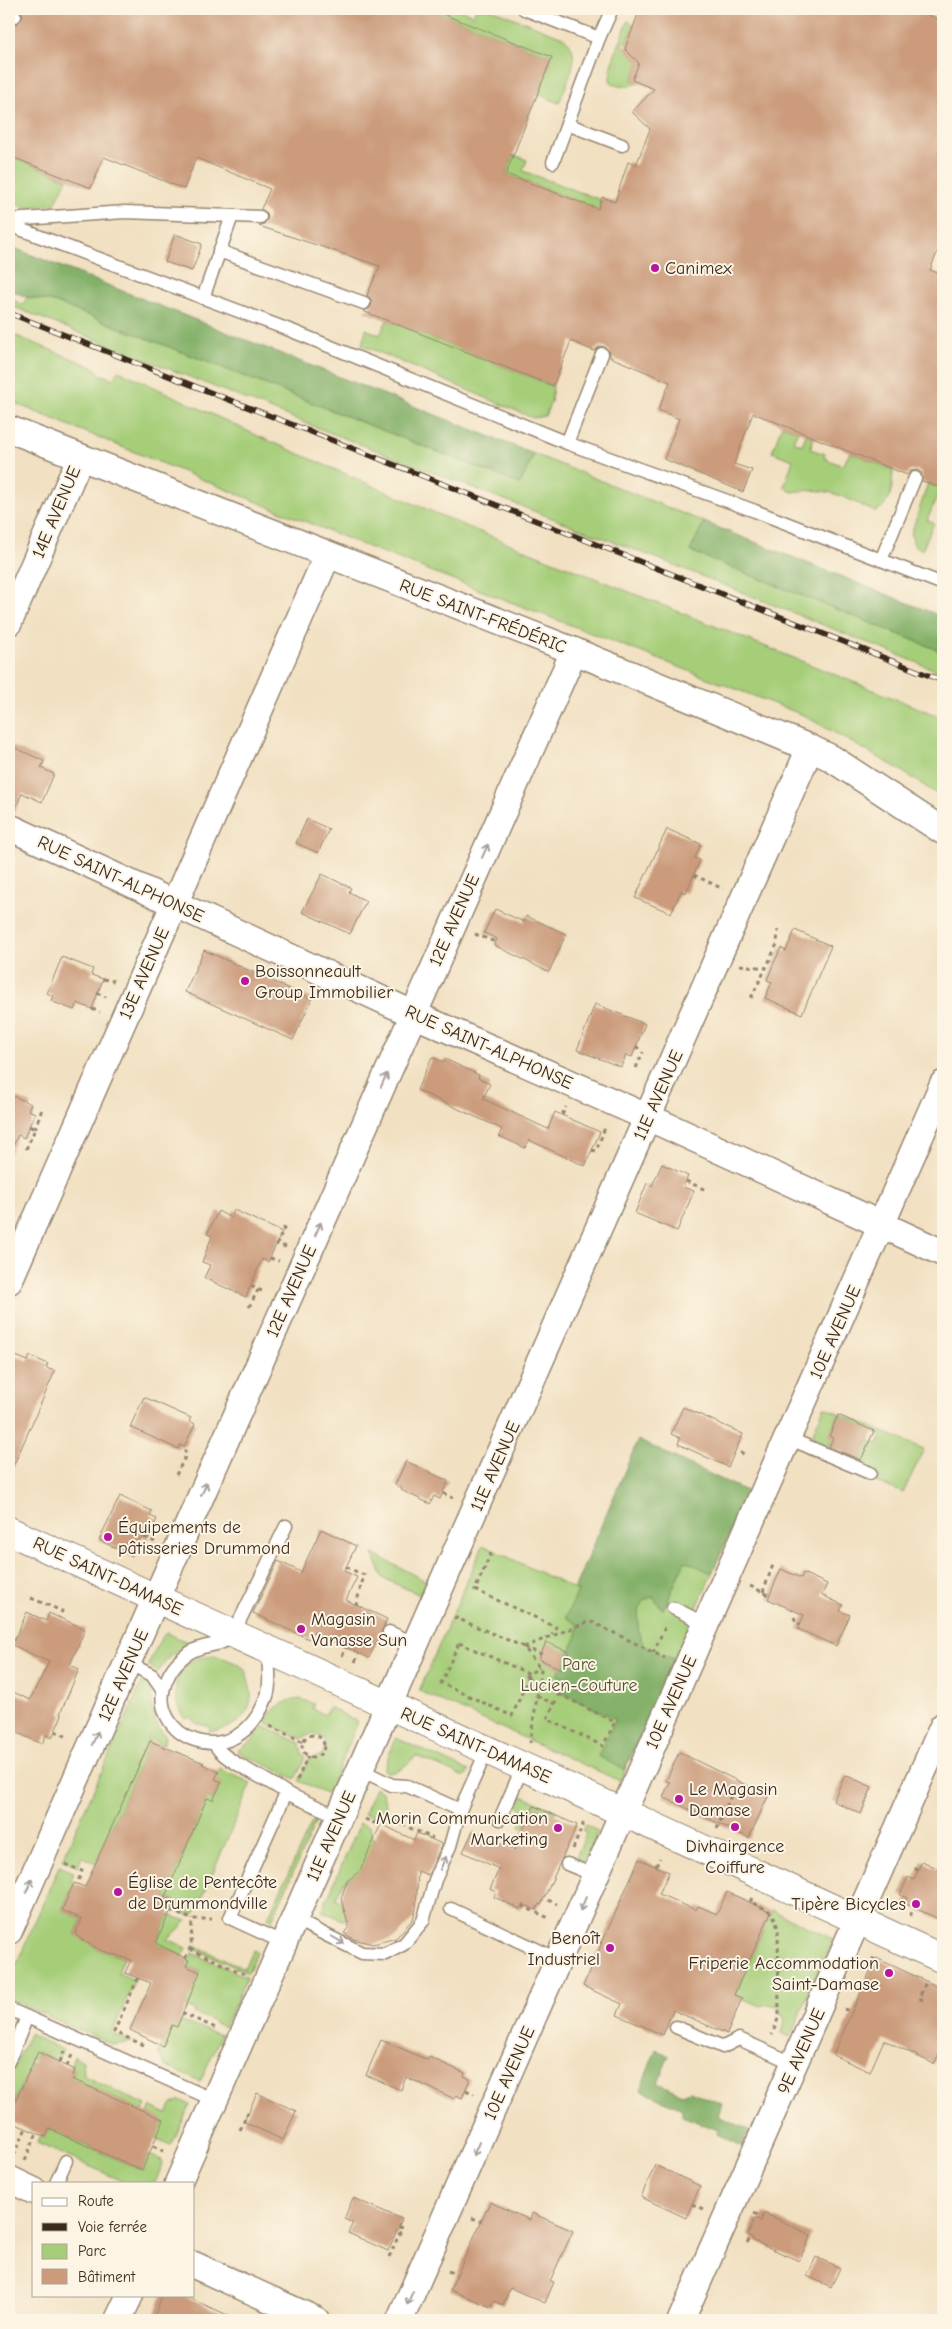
<svg xmlns="http://www.w3.org/2000/svg" width="952" height="2329" viewBox="0 0 952 2329" font-family="'Comic Neue',sans-serif">
<rect width="100%" height="100%" fill="#fcf5e5"/>
<filter id="ink" filterUnits="userSpaceOnUse"><feTurbulence type="fractalNoise" baseFrequency=".02" numOctaves="2"/><feDisplacementMap in="SourceGraphic" scale="10" xChannelSelector="R" yChannelSelector="G"/><feConvolveMatrix kernelMatrix="1 2 1 2 8 2 1 2 1" color-interpolation-filters="sRGB"/></filter>
<filter id="wash" filterUnits="userSpaceOnUse"><feTurbulence type="fractalNoise" baseFrequency=".0096" numOctaves="4" result="noise"/><feDisplacementMap in="SourceGraphic" scale="20" xChannelSelector="R" yChannelSelector="G"/><feGaussianBlur stdDeviation="1.12" result="paint"/><feColorMatrix in="noise" values="0 0 0 0 0 0 0 0 0 0 0 0 0 0 0 0 0 1.4 0 .05"/><feComposite in="paint" operator="in"/></filter>
<g filter="url(#wash)">
<rect width="100%" height="100%" fill="#f1e0c1"/>
<g fill="#a6ce79" stroke="#707c4c" fill-rule="evenodd">
<path d="M430,9H459L473,15L476,9H491L563,37C585,54 567,81 559,103L538,94L552,57Z"/>
<path d="M628,21L634,24L627,43L624,41L622,45L641,58L632,80L639,83C629,86 619,90 610,81L611,65Z"/>
<path d="M514,155L527,160L523,171L601,200L598,209L506,174Z"/>
<path d="M9,156L67,179L55,204L29,207L9,204Z"/>
<path d="M27,297L54,302L520,484L534,454L704,522L691,551L943,652V673L674,565L305,423L9,305V298L23,305Z"/>
<path d="M387,320L553,386L551,402L545,416L533,418L362,345L366,329L380,335Z"/>
<path d="M9,333L95,368L100,374L114,379L118,370L258,436L463,525L943,718V798L897,768L803,715L358,543L9,401Z"/>
<path d="M782,425L798,431L793,441L802,445L806,435L814,438L810,449L825,454L824,458L843,466L850,452L893,470C892,487 893,503 875,512C843,497 829,486 792,492L784,487L793,460L772,452Z"/>
<path d="M928,483L941,488L927,520L934,523L922,550L914,545L911,534Z"/>
<path d="M824,1407L924,1449L903,1493L805,1452ZM838,1415L882,1435L878,1444L869,1441L860,1461L848,1455L846,1460L827,1451L832,1438L829,1436Z"/>
<path d="M748,1492L620,1781L419,1691L483,1545L578,1591Z"/>
<path d="M373,1554L426,1581L420,1595L383,1578Z"/>
<path d="M167,1633L189,1643L170,1656L158,1672L148,1665L162,1636Z"/>
<path d="M214,1655C222,1658 237,1662 243,1668C247,1672 248,1680 250,1686C256,1713 235,1730 210,1731L208,1726L197,1724L189,1717L185,1719C170,1700 172,1672 194,1660C200,1657 208,1656 214,1655Z"/>
<path d="M144,1678C155,1689 150,1699 153,1712C155,1722 160,1730 166,1737L163,1745L149,1738L147,1741H150L96,1863L82,1857L77,1867L75,1864L62,1860Z"/>
<path d="M301,1699L314,1704L312,1708L325,1715L329,1707L358,1722L328,1794L299,1781L309,1758C322,1759 328,1750 323,1738L313,1733L302,1739L265,1722C272,1707 285,1700 301,1699Z"/>
<path d="M263,1726L300,1743L302,1754L306,1757L295,1779L237,1751L254,1739Z"/>
<path d="M396,1738L469,1771L464,1777L416,1756C405,1765 397,1777 383,1770Z"/>
<path d="M220,1769L251,1783L198,1908L191,1916L172,1908L175,1901L165,1897L207,1798L213,1800L221,1783L215,1779Z"/>
<path d="M375,1788L382,1792L387,1808L374,1817L364,1813Z"/>
<path d="M522,1796L556,1811L554,1815L534,1806L524,1827L520,1826L526,1811L518,1806Z"/>
<path d="M313,1820L316,1821L272,1920L268,1918Z"/>
<path d="M360,1823L370,1827L374,1840L365,1869L344,1882L336,1898L341,1901L347,1919L343,1920L322,1911Z"/>
<path d="M585,1825L598,1831L584,1862L576,1858L586,1833L582,1831Z"/>
<path d="M59,1866L74,1872L71,1881L74,1883L62,1910L82,1919L75,1934L100,1950L124,1958L118,1973L135,1980L112,2033L132,2042L114,2045L9,1999V1982Z"/>
<path d="M772,1910L833,1939L790,2037L782,2033L785,2020L778,2006L768,2004L760,2006L734,1995Z"/>
<path d="M169,1915L187,1921L168,1939L187,1948L183,1956L156,1943Z"/>
<path d="M194,1945L244,1968L253,1950L257,1952L248,1973L193,1948Z"/>
<path d="M192,1953L247,1977L224,2027L194,2013L195,2011L185,2006L200,1972L186,1965Z"/>
<path d="M179,2021L221,2035L200,2082L165,2066L158,2053L172,2025L177,2027Z"/>
<path d="M29,2034L63,2050L57,2061L38,2052L34,2060L30,2058L28,2061L32,2063L11,2109L9,2107V2078Z"/>
<path d="M74,2056L83,2061L84,2076L146,2105L143,2111L72,2079L75,2070L70,2068Z"/>
<path d="M180,2100L190,2105L172,2144L170,2145L156,2138L148,2113L151,2107L167,2114L171,2105Z"/>
<path d="M49,2129L141,2170L148,2155L162,2160L163,2163L155,2183H127L37,2143L40,2135L45,2137Z"/>
</g>
<g fill="#84b169" stroke="#606e44">
<path d="M9,246L534,454L520,484L54,302L27,297L10,290L9,292Z"/>
<path d="M704,522L943,617V652L690,551Z"/>
<path d="M638,1440L748,1492L712,1573L685,1561L663,1610L653,1597L643,1600C637,1612 634,1638 648,1648C655,1653 666,1656 674,1659L624,1770L598,1756L616,1719L562,1693L570,1680L557,1675L577,1636L578,1625L566,1617L578,1591L574,1589Z"/>
<path d="M656,2049L669,2055L658,2083L682,2094L690,2091L722,2104L718,2116L749,2130L742,2146L717,2134L718,2130L682,2116V2109L640,2090Z"/>
</g>
<g id="blocks">
<g fill="#cb9b7b">
<path d="M18,9H430L552,57L506,174L598,209L602,197L615,202L628,162L636,165L650,129L632,112L654,89L632,80L639,63L625,49L640,9H914L943,21V238L930,270L943,275V489L922,481V473L918,470L910,471L907,475L753,413L734,464L752,470L743,492L664,459L679,419L658,410L670,382L610,357V352L605,347L600,346L594,351L571,341L553,386L363,311L369,309L371,306L372,301L367,295L380,266L259,226L264,224L268,218L267,213L261,209L270,189L196,158L184,189L104,157L91,188L9,156V32L12,24H17L22,19L23,14Z"/>
<path d="M175,234L202,244L192,271L165,262Z"/>
<path d="M9,745L44,761L41,768L54,774L42,802L22,793L14,813L9,812Z"/>
<path d="M307,819L329,829L318,853L296,843Z"/>
<path d="M667,829L701,844L695,858L700,860L686,893L681,891L671,913L635,898Z"/>
<path d="M322,874L351,888L349,892L366,901L350,934L302,912Z"/>
<path d="M495,909L524,922L526,916L566,934L549,972L494,945L497,939L484,933Z"/>
<path d="M795,930L831,946L802,1014L765,998L772,982L767,980L773,965L781,948L786,951Z"/>
<path d="M204,950L312,999L293,1040L185,992Z"/>
<path d="M62,957L93,969L91,975L103,979L92,1009L77,1003L74,1010L51,1001L53,996L47,993Z"/>
<path d="M595,1004L645,1024L632,1057L626,1055L621,1067L577,1050Z"/>
<path d="M432,1057L444,1062L445,1059L479,1075L478,1078L490,1084L483,1099L548,1129L555,1112L600,1132L585,1166L529,1140L525,1148L499,1136L502,1129L417,1090Z"/>
<path d="M9,1094L31,1104L28,1110L35,1113L24,1138L18,1135L9,1156Z"/>
<path d="M662,1164L688,1176L683,1187L694,1191L677,1231L635,1213L647,1183L652,1186Z"/>
<path d="M234,1210L282,1232L268,1262L262,1259L246,1297L204,1278L210,1265L202,1262L212,1236L207,1234L218,1211L231,1218Z"/>
<path d="M9,1353L28,1361L30,1356L48,1364L46,1368L55,1371L9,1476Z"/>
<path d="M144,1397L191,1418L189,1421L195,1424L184,1447L180,1445L178,1449L130,1427Z"/>
<path d="M683,1407L743,1434L728,1467L678,1444L680,1438L671,1434Z"/>
<path d="M838,1415L874,1431L861,1460L829,1447L833,1438L829,1436Z"/>
<path d="M406,1461L448,1481L440,1499L434,1496L430,1504L401,1490L402,1488L395,1485Z"/>
<path d="M120,1496L152,1511L150,1516L157,1519L148,1539L142,1536L132,1556L99,1540Z"/>
<path d="M321,1529L356,1546L344,1571L357,1577L346,1600L387,1619L369,1658L312,1632L309,1639L253,1613L278,1561L301,1572Z"/>
<path d="M781,1569L801,1578L803,1573L827,1584L822,1595L843,1605L840,1611L850,1615L836,1646L798,1629L804,1615L768,1599Z"/>
<path d="M27,1612L46,1621L49,1613L85,1629L70,1665L79,1669L60,1714L62,1715L52,1738L46,1735L42,1744L9,1729V1690L30,1700L49,1662L12,1645Z"/>
<path d="M546,1642L569,1652L561,1669L539,1659Z"/>
<path d="M150,1741L204,1763L202,1764L219,1772L215,1779L222,1782L213,1800L207,1798L165,1897L175,1901L156,1943L189,1960L186,1966L200,1972L177,2027L172,2025L163,2046L130,2030L151,1983L125,1973L131,1960L100,1950L82,1940L75,1934L82,1919L62,1910L74,1883L85,1887Z"/>
<path d="M679,1752L768,1796L749,1838L663,1797L670,1782L666,1781Z"/>
<path d="M845,1775L872,1787L861,1814L833,1801Z"/>
<path d="M534,1806L577,1825L541,1905L539,1904L536,1910L523,1904L520,1909L494,1897L496,1892L490,1889L499,1869L463,1852L473,1831L514,1850Z"/>
<path d="M381,1824L414,1840L417,1833L442,1844L428,1875L418,1871L416,1908L413,1919L396,1938L373,1944L353,1939L344,1933L349,1927L341,1899L347,1881L360,1871Z"/>
<path d="M639,1859L669,1872L659,1894L696,1910L698,1906L717,1914L727,1892L771,1912L734,1995L742,1998L727,2034L673,2010L663,2035L617,2015L622,2004L583,1986Z"/>
<path d="M922,1861L943,1871V1921L904,1903L907,1898L900,1895L908,1877L914,1880Z"/>
<path d="M876,1958L943,1989V2045L934,2064L884,2040L870,2072L833,2055Z"/>
<path d="M381,2040L428,2060L429,2057L465,2073L464,2076L470,2079L462,2098L456,2095L455,2099L406,2077L401,2090L366,2075Z"/>
<path d="M38,2052L75,2070L72,2079L164,2120L142,2170L49,2129L46,2137L9,2121V2115Z"/>
<path d="M257,2093L296,2111L283,2140L244,2122Z"/>
<path d="M655,2165L700,2186L686,2218L641,2197Z"/>
<path d="M353,2198L402,2219L388,2251L348,2233L353,2223L344,2219Z"/>
<path d="M490,2202L530,2220L532,2213L573,2231L550,2281L554,2282L545,2303L510,2288L503,2305L494,2301L491,2307L450,2290Z"/>
<path d="M764,2213L811,2235L799,2261L752,2240L753,2238L748,2235L755,2218L761,2221Z"/>
<path d="M816,2257L840,2268L831,2287L807,2276Z"/>
<path d="M162,2295H182L239,2320H153Z"/>
</g>
</g>
</g>
<g filter="url(#ink)">
<use href="#blocks" fill-opacity="0" stroke="#968570" stroke-width="1"/>
<g fill="none" stroke-linecap="round" stroke-linejoin="round">
<g stroke="#968570" stroke-width="15">
<g id="lane">
<path d="M524,9L599,38L553,162"/>
<path d="M9,14L15,16"/>
<path d="M599,38L612,9"/>
<path d="M567,124L622,145"/>
<path d="M9,220L125,212L260,217"/>
<path d="M9,225L292,331L567,443L755,511L943,584"/>
<path d="M219,251L364,303"/>
<path d="M203,298L232,216"/>
<path d="M567,443L602,354"/>
<path d="M881,560L915,478"/>
<path d="M788,1438L870,1473"/>
<path d="M673,1608L706,1624"/>
<path d="M389,1632L416,1644"/>
<path d="M269,1651C267,1666 272,1681 267,1696C236,1781 141,1735 167,1679C173,1664 187,1651 203,1647C216,1644 224,1644 233,1634L286,1526"/>
<path d="M128,1663L152,1675L163,1691"/>
<path d="M215,1744C220,1760 271,1780 286,1793"/>
<path d="M361,1770L392,1785L407,1786L460,1810L487,1750"/>
<path d="M500,1819L523,1766"/>
<path d="M567,1864L596,1876"/>
<path d="M451,1909L559,1960"/>
<path d="M294,1919L362,1953L385,1954L404,1944L423,1921L435,1880L450,1846L460,1810"/>
<path d="M284,1943L230,1918L286,1793L340,1817"/>
<path d="M9,2009L214,2100"/>
<path d="M676,2027L723,2047L739,2039L795,2064"/>
<path d="M9,2060L27,2017"/>
<path d="M56,2183L66,2161"/>
</g>
</g>
<g stroke="#968570" stroke-width="29">
<g id="street">
<path d="M9,429L574,651L810,748L831,758L943,831"/>
<path d="M9,622L80,458"/>
<path d="M9,827L413,1014L665,1125L943,1253"/>
<path d="M9,1281L327,556"/>
<path d="M9,1931L574,651"/>
<path d="M9,2179L34,2191"/>
<path d="M178,2183L810,748"/>
<path d="M194,2265L316,2320"/>
<path d="M118,2320L130,2295"/>
<path d="M400,2320L943,1084"/>
<path d="M681,2320L943,1726"/>
</g>
</g>
<g stroke="#968570" stroke-width="30">
<path id="secondary" d="M9,1531L943,1959"/>
</g>
<g stroke="#968570" stroke-width="3" stroke-dasharray="4 4" stroke-linecap="butt">
<path d="M10,800L13,794"/>
<path d="M694,875L723,889"/>
<path d="M475,934L495,942"/>
<path d="M740,965L766,968L777,944L778,930"/>
<path d="M103,979L114,981"/>
<path d="M97,993L106,997"/>
<path d="M751,998L766,968"/>
<path d="M92,1009L100,1012"/>
<path d="M636,1046L641,1051"/>
<path d="M636,1068L643,1052"/>
<path d="M562,1115L566,1107"/>
<path d="M35,1129L42,1109"/>
<path d="M26,1149L35,1129L29,1126"/>
<path d="M592,1150L596,1151L606,1125"/>
<path d="M686,1181L706,1190"/>
<path d="M286,1247L277,1244L286,1224"/>
<path d="M270,1258L279,1261"/>
<path d="M251,1286L264,1292"/>
<path d="M249,1307L258,1290"/>
<path d="M740,1452L746,1455"/>
<path d="M176,1475L186,1455L184,1447"/>
<path d="M443,1493L453,1498"/>
<path d="M144,1537L155,1542"/>
<path d="M491,1553L475,1590L556,1627L552,1635"/>
<path d="M346,1567L364,1575L356,1605"/>
<path d="M750,1586L769,1595"/>
<path d="M763,1592L773,1565"/>
<path d="M31,1598L62,1611L59,1618"/>
<path d="M454,1617L524,1647L541,1670L530,1743"/>
<path d="M794,1617L796,1622L800,1624"/>
<path d="M459,1643L530,1674L512,1716L441,1683Z"/>
<path d="M324,1647L328,1639"/>
<path d="M524,1647L590,1621L665,1658"/>
<path d="M524,1647L541,1654"/>
<path d="M653,1653L666,1625"/>
<path d="M342,1656L346,1647"/>
<path d="M355,1662L359,1654"/>
<path d="M525,1677L539,1667"/>
<path d="M559,1694L615,1722L603,1746L547,1719Z"/>
<path d="M537,1696L557,1705"/>
<path d="M270,1726L303,1742"/>
<path d="M55,1731L68,1737"/>
<circle cx="313" cy="1746" r="11"/>
<path d="M297,1780L308,1756"/>
<path d="M365,1819L374,1823L387,1818L433,1838"/>
<path d="M717,1829L732,1793"/>
<path d="M573,1849L584,1822"/>
<path d="M65,1864L82,1871L77,1884"/>
<path d="M656,1866L660,1858"/>
<path d="M916,1867L917,1874"/>
<path d="M752,1898L750,1902C768,1910 775,1910 778,1931L779,2016L772,2035"/>
<path d="M548,1900L557,1904"/>
<path d="M522,1906L551,1919"/>
<path d="M171,1911L192,1919H212"/>
<path d="M910,1916L914,1908"/>
<path d="M937,1928L941,1920"/>
<path d="M593,1939L602,1943"/>
<path d="M190,1949L244,1974"/>
<path d="M185,1958L191,1947L192,1919"/>
<path d="M873,1967L870,1965L875,1955"/>
<path d="M138,1978L114,2032L144,2045"/>
<path d="M923,2000L919,1998L927,1980"/>
<path d="M844,2009L852,2012"/>
<path d="M182,2013L218,2029"/>
<path d="M60,2062L64,2051"/>
<path d="M67,2066L72,2055"/>
<path d="M466,2090L474,2094"/>
<path d="M240,2130L249,2110"/>
<path d="M153,2146L166,2152"/>
<path d="M14,2155L26,2128"/>
<path d="M25,2160L37,2133"/>
<path d="M692,2204L703,2209"/>
<path d="M754,2213L762,2217"/>
<path d="M472,2218L481,2221"/>
<path d="M747,2243L751,2236"/>
<path d="M389,2257L402,2228L399,2227"/>
<path d="M448,2271L456,2274"/>
</g>
<use href="#lane" stroke="#fff" stroke-width="12"/>
<use href="#street" stroke="#fff" stroke-width="26"/>
<use href="#secondary" stroke="#fff" stroke-width="28"/>
<g stroke="#3b2a1e" stroke-width="5.5">
<path id="rail" d="M9,313L943,681"/>
</g>
<use href="#rail" stroke="#fcf5e5" stroke-width="4" stroke-dasharray="11" stroke-linecap="butt"/>
</g>
<defs><path id="oneway-shaft" d="M-6 0H5M1.5-3L5.5 0L1.5 3" fill="none" stroke-width="1.6" stroke-linecap="round" stroke-linejoin="round" transform="scale(1.25)"/></defs>
<g stroke="#a79f9a">
<use href="#oneway-shaft" transform="translate(485 851) rotate(-66)"/>
<use href="#oneway-shaft" transform="translate(384 1080) rotate(-66)"/>
<use href="#oneway-shaft" transform="translate(318 1229) rotate(-66)"/>
<use href="#oneway-shaft" transform="translate(204 1489) rotate(-66)"/>
<use href="#oneway-shaft" transform="translate(95 1738) rotate(-66)"/>
<use href="#oneway-shaft" transform="translate(443 1863) rotate(-66)"/>
<use href="#oneway-shaft" transform="translate(29 1886) rotate(-66)"/>
<use href="#oneway-shaft" transform="translate(583 1904) rotate(113)"/>
<use href="#oneway-shaft" transform="translate(338 1940) rotate(30)"/>
<use href="#oneway-shaft" transform="translate(476 2149) rotate(114)"/>
<use href="#oneway-shaft" transform="translate(410 2298) rotate(114)"/>
</g>
</g>
<g fill="#b5179e" stroke="#fcf5e5" stroke-width="2">
<circle cx="655" cy="268" r="5"/>
<circle cx="245" cy="981" r="5"/>
<circle cx="108" cy="1537" r="5"/>
<circle cx="301" cy="1629" r="5"/>
<circle cx="679" cy="1799" r="5"/>
<circle cx="735" cy="1827" r="5"/>
<circle cx="558" cy="1828" r="5"/>
<circle cx="118" cy="1892" r="5"/>
<circle cx="916" cy="1904" r="5"/>
<circle cx="610" cy="1948" r="5"/>
<circle cx="889" cy="1973" r="5"/>
</g>
<g text-anchor="middle" stroke-width="4" stroke-linejoin="round" paint-order="stroke">
<g font-size="18" fill="#3b2a1e" stroke="#fcf5e5" text-anchor="start">
<text x="665" y="274">Canimex</text>
<text x="255" y="977">Boissonneault<tspan x="255" dy="21">Group Immobilier</tspan></text>
<text x="118" y="1533">Équipements de<tspan x="118" dy="21">pâtisseries Drummond</tspan></text>
<text x="311" y="1625">Magasin<tspan x="311" dy="21">Vanasse Sun</tspan></text>
<text x="689" y="1795">Le Magasin<tspan x="689" dy="21">Damase</tspan></text>
<text x="548" y="1824" text-anchor="end">Morin Communication<tspan x="548" dy="21">Marketing</tspan></text>
<text x="735" y="1852" text-anchor="middle">Divhairgence<tspan x="735" dy="21">Coiffure</tspan></text>
<text x="128" y="1888">Église de Pentecôte<tspan x="128" dy="21">de Drummondville</tspan></text>
<text x="906" y="1910" text-anchor="end">Tipère Bicycles</text>
<text x="600" y="1944" text-anchor="end">Benoît<tspan x="600" dy="21">Industriel</tspan></text>
<text x="879" y="1969" text-anchor="end">Friperie Accommodation<tspan x="879" dy="21">Saint-Damase</tspan></text>
</g>
<g font-size="18" fill="#3b2a1e" stroke="#fcf5e5">
<text transform="translate(56 512) rotate(-67)" y="6">14E AVENUE</text>
<text transform="translate(483 616) rotate(21)" y="6">RUE SAINT-FRÉDÉRIC</text>
<text transform="translate(121 879) rotate(25)" y="6">RUE SAINT-ALPHONSE</text>
<text transform="translate(454 920) rotate(-66)" y="6">12E AVENUE</text>
<text transform="translate(144 973) rotate(-66)" y="6">13E AVENUE</text>
<text transform="translate(489 1047) rotate(24)" y="6">RUE SAINT-ALPHONSE</text>
<text transform="translate(658 1095) rotate(-66)" y="6">11E AVENUE</text>
<text transform="translate(291 1291) rotate(-66)" y="6">12E AVENUE</text>
<text transform="translate(835 1332) rotate(-66)" y="6">10E AVENUE</text>
<text transform="translate(495 1466) rotate(-66)" y="6">11E AVENUE</text>
<text transform="translate(108 1576) rotate(25)" y="6">RUE SAINT-DAMASE</text>
<text transform="translate(123 1675) rotate(-66)" y="6">12E AVENUE</text>
<text transform="translate(671 1702) rotate(-66)" y="6">10E AVENUE</text>
<text transform="translate(476 1745) rotate(24)" y="6">RUE SAINT-DAMASE</text>
<text transform="translate(331 1836) rotate(-66)" y="6">11E AVENUE</text>
<text transform="translate(801 2051) rotate(-66)" y="6">9E AVENUE</text>
<text transform="translate(509 2073) rotate(-66)" y="6">10E AVENUE</text>
</g>
<g font-size="18" fill="#565335" stroke="#fcf5e5">
<text x="579" y="1670">Parc<tspan x="579" dy="21">Lucien-Couture</tspan></text>
</g>
</g>
<rect width="952" height="2329" fill="none" stroke="#fcf5e5" stroke-width="30"/>
<rect x="32" y="2182" width="162" height="115" fill="#fcf5e5" stroke="#afa495"/>
<rect x="42" y="2198" width="25" height="8" fill="#ffffff" stroke="#afa495"/>
<text x="78" y="2206" font-size="15" fill="#3b2a1e">Route</text>
<rect x="42" y="2223" width="25" height="8" fill="#3b2a1e" stroke="#afa495"/>
<text x="78" y="2232" font-size="15" fill="#3b2a1e">Voie ferrée</text>
<rect x="42" y="2244" width="25" height="15" fill="#a6ce79" stroke="#afa495"/>
<text x="78" y="2256" font-size="15" fill="#3b2a1e">Parc</text>
<rect x="42" y="2269" width="25" height="15" fill="#cb9b7b" stroke="#afa495"/>
<text x="78" y="2282" font-size="15" fill="#3b2a1e">Bâtiment</text>
</svg>
